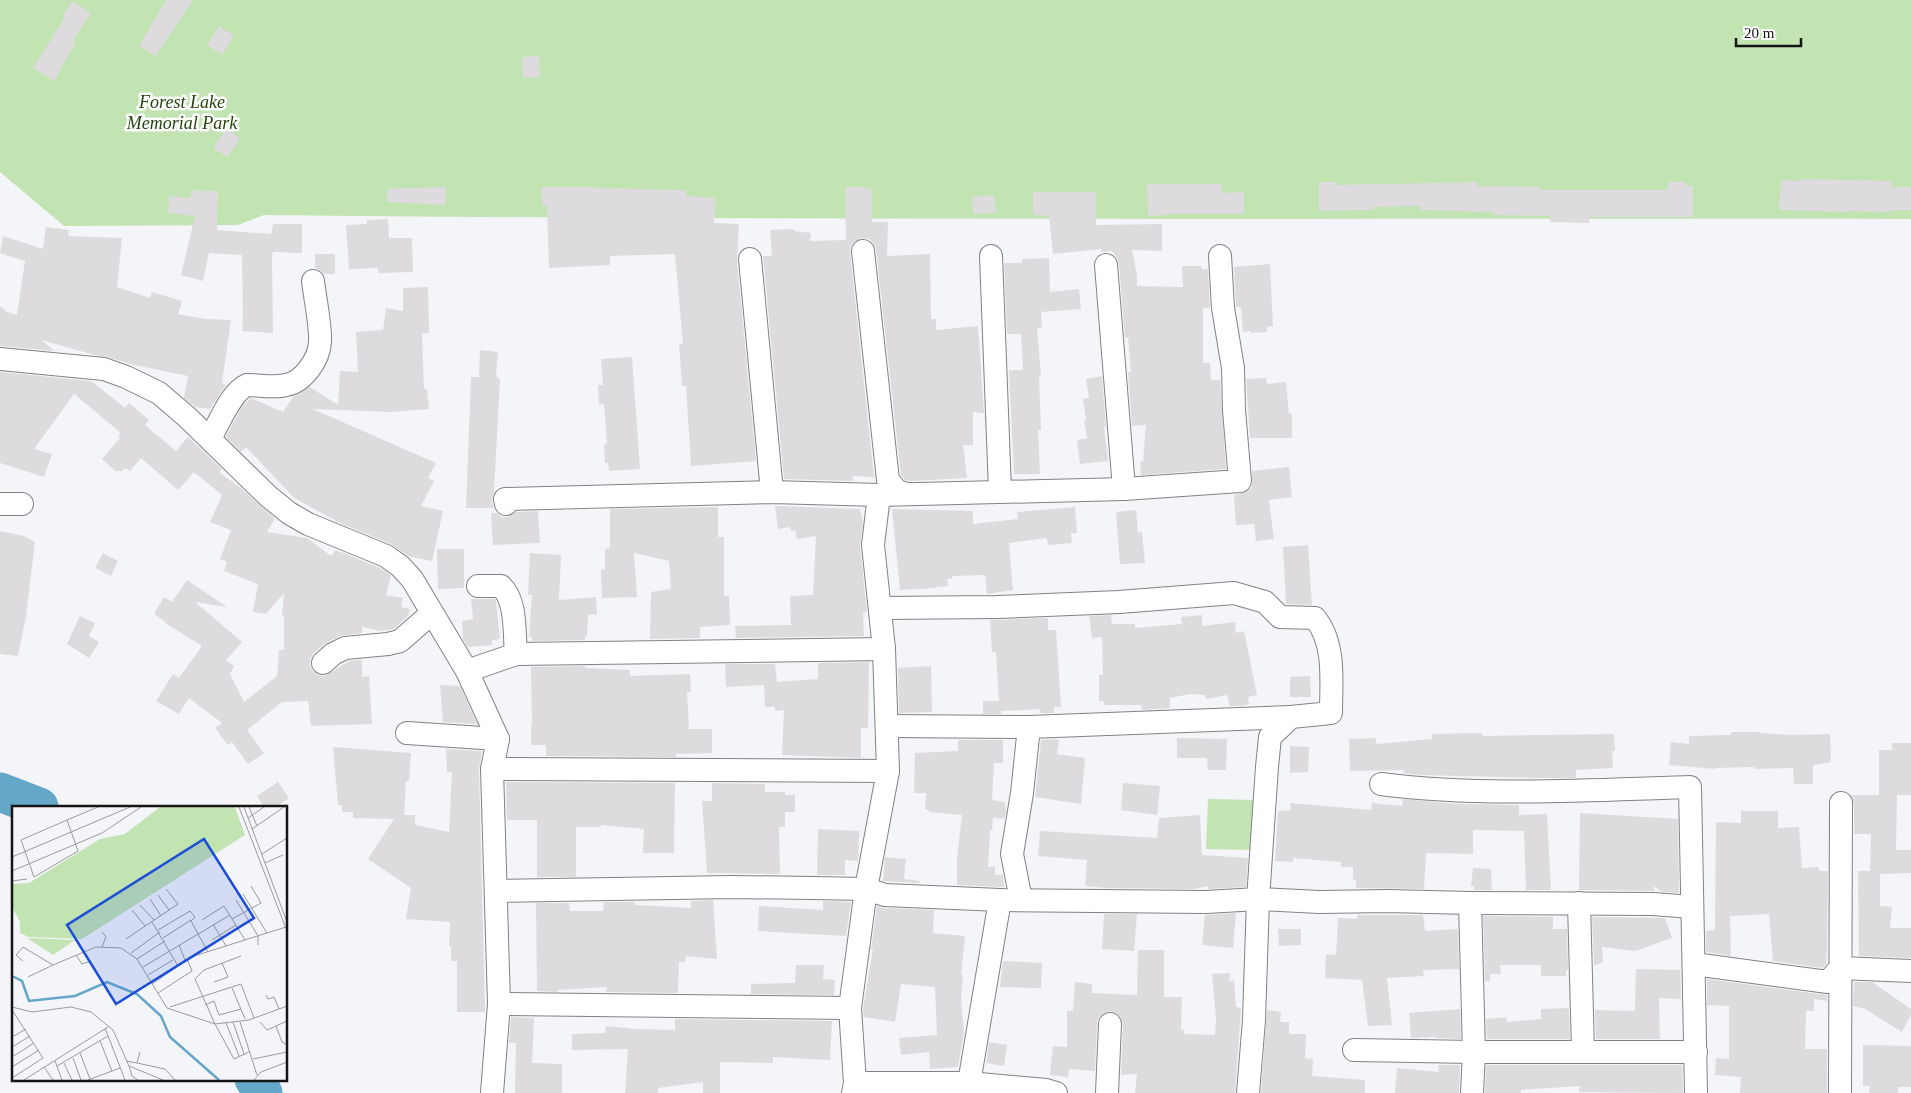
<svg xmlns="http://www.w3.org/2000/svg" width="1911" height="1093" viewBox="0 0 1911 1093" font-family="Georgia,serif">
<rect width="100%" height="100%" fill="#f4f5f9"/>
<g fill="#c2e3b2">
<path d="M0,0H1911V219C1362,218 813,221 264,215L238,225L64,226L0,172Z"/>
<path d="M1208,799L1256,800L1255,850L1206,849Z"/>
</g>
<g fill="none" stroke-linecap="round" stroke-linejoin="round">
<g stroke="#65a7c9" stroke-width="39">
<path d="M0,792L39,807"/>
<path d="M254,1079L263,1093"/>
</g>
</g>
<g fill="#dddbde">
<path d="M166,0H193L156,56L139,46Z"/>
<path d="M72,1L91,13L73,41L76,42L54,81L33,68L65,17L63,16Z"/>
<path d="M219,26L234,36L222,55L207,45Z"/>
<path d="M539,56L540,77L523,78L522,57Z"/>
<path d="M226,129L240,138L228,157L213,148Z"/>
<path d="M1801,179L1891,181V187H1911V210H1890V212L1848,211V212L1779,210L1781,180L1801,181Z"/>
<path d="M1319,182H1336V185L1477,182V186L1541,187V190H1668V182H1685L1686,186H1693V217H1589V223L1550,222V216L1494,215V212L1420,210L1421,206L1374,207V210L1319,211Z"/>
<path d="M1147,184H1221L1222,193L1244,192V214H1166V215L1148,216Z"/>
<path d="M446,187L445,205L387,202V189Z"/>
<path d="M541,187H595V188L686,190V196L716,198L714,223L739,224L737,260L756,461L691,466L686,386H682L679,344H683L675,254L610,256V265L549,268L547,206H542Z"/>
<path d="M845,187H866V189H872V222H888L887,256L930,254L931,319H936V330L978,326L984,413L973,412V445H963L967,478L910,481L905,480L901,475L876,250L873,243L869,239L862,238L855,241L851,246L850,252L874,477L852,476L854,481L784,479L763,256H772L770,230L794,229V231L811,233L810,241L846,240Z"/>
<path d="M191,190L218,191L217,230L271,234L273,224H302V253L273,252L272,256L273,333L242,331L243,314L242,255L209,253L203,281L181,275L195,216L168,213L169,196L191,198Z"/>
<path d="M1033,192H1096V225L1162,224V251L1132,250L1137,275V286L1183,287L1182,266H1201L1202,269H1208L1210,308H1203V363H1210L1211,380H1220L1226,469L1141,475L1140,462L1143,461L1146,425L1132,426L1128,372H1131L1128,338H1125L1119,264L1117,258L1112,251L1101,252V249L1053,254L1049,216L1033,215Z"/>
<path d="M994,195L996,213L973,214L972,197Z"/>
<path d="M388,219L389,238H412L413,272L378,273V268L349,269L346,225L367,224V220Z"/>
<path d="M46,227L69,230L68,236L122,238L117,287L150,298L152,292L182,301L178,314L205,319L231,320L222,383L226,385L210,409L196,407L184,398L188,376L130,364L108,357L95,355L41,340L55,351L0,346V306L7,312L17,315L25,261L0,253L3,236L43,249Z"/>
<path d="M315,254H335V274H324L315,268Z"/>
<path d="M1049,258L1050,292L1079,289L1081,309L1041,312L1042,328H1037L1041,377H1039L1041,430H1038L1040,474H1014L1009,370H1023L1021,334H1007L1004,263H1022V259Z"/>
<path d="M1270,264L1273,326L1267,327V332L1251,333V331L1243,332L1241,307H1236L1234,267Z"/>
<path d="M428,287L429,333H422L424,389H427L429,409L391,412L313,409L436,463L428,478L434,481L421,506L443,511L432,561L408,556L391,544L342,524L294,498L246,447L241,452L226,437L241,408L251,398L283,412L293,397L310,387L338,405L340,371L358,372L356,332L383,330L386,308L403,311V288Z"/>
<path d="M480,350L498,352L496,376L500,379L494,492L492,501L494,508H466L471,377H479Z"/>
<path d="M632,357L640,469L609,471L608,463H605L604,445L607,444L604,404L599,405L598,385H603L601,359Z"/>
<path d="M0,372L91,381L125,408L129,403L149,420L145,425L176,451L188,437L222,469L219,472L242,489L275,519L267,532L307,538L331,556L336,550L380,568L391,575L386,595L403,598L401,607L410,609L408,616L394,629L381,631L362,627V633L339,636L324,644L314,653L310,659V666L314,672L318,675L325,676L349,661L362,660V677L369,676L372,724L311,726L308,701L282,702L247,730L264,753L248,764L232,742L228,745L215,728L222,723L189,698L179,714L156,701L173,674L179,678L202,646L165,623L166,622L154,614L164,597L172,602L187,580L227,607L195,602L242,642L226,660L234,666L230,674L244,702L277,676L279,650H284V616H282L284,593L266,614L253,612L258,584L224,571L227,562L220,559L231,530L210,522L222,495L194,472L178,490L141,458L130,471L125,468L122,471H115L102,459L120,438L118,436L121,433L74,394L34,449L52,454L44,477L0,463Z"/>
<path d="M1102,376L1106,427H1104L1108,461L1080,464L1077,440L1087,438L1084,420H1086L1083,399L1089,398L1086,379Z"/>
<path d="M1266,378L1267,384L1286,382L1289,414H1292V438H1250L1246,379Z"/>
<path d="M1289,467L1292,497L1269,500L1274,539L1256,541L1254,524L1236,525L1234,495L1247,492L1252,487V471Z"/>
<path d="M775,506L860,509L863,522L860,546L867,612L863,613L864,636L736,638L735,626L791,625L790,596L813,595L816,536L797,539L795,530L791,531L790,527L778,529Z"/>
<path d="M718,507V537H724V596H729L730,625L700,627V638L650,639L651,592L671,589L669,561L634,553L637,597L602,598L601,570L605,569V549L610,548V509Z"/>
<path d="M1075,507L1077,533H1071L1072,543L1048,545L1047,538L1009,543L1013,590L987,594L985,575L952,576V579H947L948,586L936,587V588L900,590L892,509L973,511V524L1018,519L1017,512Z"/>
<path d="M1136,510L1138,533L1142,532L1145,563L1120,564L1116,512Z"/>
<path d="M538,511L540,543L493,545L491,513H497L502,517H508L516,512Z"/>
<path d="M0,531L24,536L35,542L26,616L18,656L0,654Z"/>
<path d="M1308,545L1312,605L1286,604L1283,547Z"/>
<path d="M437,549H464V588L438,589Z"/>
<path d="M103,553L118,561L111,576L95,568Z"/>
<path d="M530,553L561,555L559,600L596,597L597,614L588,615L587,636H585V640L532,641V637H529L532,595H528Z"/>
<path d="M471,599H495L496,601L500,639L492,640V645L468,647L463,639L462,621L473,619Z"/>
<path d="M1111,615L1112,624H1135V628L1182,624L1181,617L1202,615V626L1235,622L1236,633L1244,631L1257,695L1248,697L1249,704L1243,706H1230L1227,695L1206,699L1205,695L1190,694L1170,698V708L1142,710L1141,705H1104V701H1099V675H1103L1102,637L1092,638L1089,616Z"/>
<path d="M80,616L95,623L89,636L99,642L89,658L67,644Z"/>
<path d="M1048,618V630H1056L1061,707H1054V713H1040V709L1001,711V714H983V701H999L996,652H992L990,620Z"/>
<path d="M869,662L868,728H861V758L782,755L784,710L775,711V707H765L764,685L726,687L725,664H775L777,682L818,679V663Z"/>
<path d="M585,666V668L630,670V676L690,674L691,692H687L689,729H712V753L676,754V757L546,756V745H531V726H532L531,667Z"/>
<path d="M931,666L932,712L899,713L898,668Z"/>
<path d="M1310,676L1311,697H1290V677Z"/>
<path d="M440,685L460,686L477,724L443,722Z"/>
<path d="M1731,732H1759V733L1790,735L1830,734L1831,762L1813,765V784H1794L1793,768L1755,769L1754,767L1715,768V769L1669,765L1671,742L1689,744V736L1731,735Z"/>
<path d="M1482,733V736L1614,734L1615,751H1612L1613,768L1576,770V778H1535L1420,775L1403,773L1404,770L1350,771L1349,739L1376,738V744L1432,739V734Z"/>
<path d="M1177,738L1227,739L1226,770H1208L1207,758H1177Z"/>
<path d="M1057,739L1059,740L1057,754L1085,758L1081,804L1035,797L1041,740Z"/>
<path d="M958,740H1003V763H994L992,800L1005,802L1006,812L1004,819L993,818L992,830H990L988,867H995V875H1003L1004,887L957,885V858L962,815L929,812V810L925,809L926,793H914L915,753L958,751Z"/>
<path d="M1892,743H1911V795H1897L1896,850H1911V873L1880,874V906L1892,907L1890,928H1911V958L1859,956L1858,871H1870L1871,834H1854V803L1851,795H1879V750H1892Z"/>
<path d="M1290,746L1309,747L1308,772L1290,773Z"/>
<path d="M333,747L411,753L409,781H406L404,815H415V825L449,832L452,772H447L446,749L482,751L479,769L485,1012H457V961H451V946H449L450,922L406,919L411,888L368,859L394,819L353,818V812H342V805H338Z"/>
<path d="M278,782L289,798L276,807H264L257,796Z"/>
<path d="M506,782L675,783L674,853H643L644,829L601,825V827H576V877H537V820H507Z"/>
<path d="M712,783L765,784V792H785V795H795V812H785V827H779L780,874L707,873L702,801H712Z"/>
<path d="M1123,783L1160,786L1157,815L1121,810Z"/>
<path d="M1403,799L1457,804L1519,805V815L1547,814L1551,890H1526L1524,831L1473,830V854L1426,853L1424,889L1356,888V879L1353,880V867H1341V862L1293,858V862L1275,861L1278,811L1291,810L1290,803L1371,810L1372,803L1402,806Z"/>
<path d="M1741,811H1778V828L1799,827L1802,868L1819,867V871H1828L1827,948L1826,964L1823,968L1773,961L1769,914L1730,916L1731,956L1706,952V931L1715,930L1716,822L1741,823Z"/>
<path d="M1580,813L1678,819L1679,893L1663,892L1653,886L1655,891L1579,890Z"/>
<path d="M1200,815L1202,855L1248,858L1246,887L1208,889V886L1193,889L1106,888L1085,886L1087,860L1038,856L1040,831L1157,838L1159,818Z"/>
<path d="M818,829L859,831L858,861L845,860V875H817Z"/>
<path d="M885,857L906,859L904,879L920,881L919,883L883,881Z"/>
<path d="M1473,868L1491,869L1492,890H1474V886H1471Z"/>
<path d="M713,900L717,959L686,956L685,962H679L678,993L606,992L607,987L557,990V992L537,991L536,903H569L570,911H603L604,902H635V905L691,908V901Z"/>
<path d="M823,901L851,902L846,936L758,931L759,906L823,910Z"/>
<path d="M877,906L884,908L934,910L933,933L965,936L961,975H963L961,999L964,1032L958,1067L930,1069L929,1052L901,1055L899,1038L937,1035L935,987L901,984L895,1022L864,1017L863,1009L873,950H871Z"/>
<path d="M1236,913L1233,948L1202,945L1205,915Z"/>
<path d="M1104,914H1137L1134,951L1102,949Z"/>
<path d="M1357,915H1423L1425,931L1458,929L1459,969L1423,970L1424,976L1387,978L1392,1025L1368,1026L1362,980L1325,978L1326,954L1336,955L1338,918L1357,919Z"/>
<path d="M1483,916L1553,917V929H1567L1568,970H1566V976H1541V965H1500L1501,974H1490V981H1485Z"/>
<path d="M1592,917L1665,918L1672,938L1635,951L1602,947L1603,962L1594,966Z"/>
<path d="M1278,929H1301V945L1279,946Z"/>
<path d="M1138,950H1164V997H1182L1181,1030H1184V1034L1215,1035L1216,1018L1212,974L1230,973L1229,981L1234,980L1236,1007L1241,1008L1235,1093H1135L1137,1074L1121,1075L1123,1024L1121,1018L1117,1013L1111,1011L1104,1013L1099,1017L1097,1023L1095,1071L1069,1069L1068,1077L1050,1075L1053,1046L1067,1047V1011H1073L1075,982L1092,984V993L1137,995Z"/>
<path d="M1003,961L1042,963L1041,988L1000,987Z"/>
<path d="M796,965H824L823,979L835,980L834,995L751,994V984L795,983Z"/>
<path d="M1636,969L1680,970L1681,999L1659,998L1660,1039H1596L1595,1010L1635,1011Z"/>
<path d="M1707,979L1827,995V1001L1814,999V1011H1806L1805,1049H1827V1093H1740L1741,1077L1715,1075L1716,1058L1729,1059V1006L1707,1005Z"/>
<path d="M1854,982H1872L1911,1009V1015L1902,1032L1865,1009L1853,1006Z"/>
<path d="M1567,1008L1569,1009L1570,1039H1487L1486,1019L1506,1017L1507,1022L1541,1019V1009Z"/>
<path d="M1460,1009L1461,1039L1436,1038V1037L1411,1038L1409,1013Z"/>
<path d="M1267,1010L1281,1012L1280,1022H1289V1034H1306L1305,1058L1313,1059L1312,1076L1365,1080V1093H1261Z"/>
<path d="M511,1017L534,1018L532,1063L562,1064V1093H515L516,1043H509Z"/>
<path d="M675,1019L832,1021L830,1060L773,1057V1063L720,1062V1093H703V1082L658,1088V1093H625L628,1049L572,1050V1034L605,1033L606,1026L635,1029L675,1030Z"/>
<path d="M989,1042L1007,1045L1004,1066L986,1063Z"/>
<path d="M1863,1045L1911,1046V1087H1898V1093H1869L1870,1086H1863Z"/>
<path d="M1438,1065H1460L1459,1093H1395L1397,1068L1439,1072Z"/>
<path d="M1486,1065H1682L1683,1093L1579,1092L1580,1086L1521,1090V1093H1485Z"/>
</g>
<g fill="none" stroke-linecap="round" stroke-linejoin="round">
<g stroke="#808285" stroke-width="24">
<g id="minor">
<path d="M863,251L888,480L897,491L907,494"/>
<path d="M991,256L1000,491"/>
<path d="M750,259L772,492"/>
<path d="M1106,265L1124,489"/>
<path d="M0,359L104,369L126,377L159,393L187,417L268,496L289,513L308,524L386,556L400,566L412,579L467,671L498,739L492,769L888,771"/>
<path d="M210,439C219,423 231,392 247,385C260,385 274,388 286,385C303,382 319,360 320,342C321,327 315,298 313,281"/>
<path d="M0,504H22"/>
<path d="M506,504L505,499L772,492L879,495L1124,489L1240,481L1234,410L1233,368L1223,308L1220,256"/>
<path d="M478,586H501C517,601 514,633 516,654"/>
<path d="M880,608L997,607L1119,602L1234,593L1265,602L1280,617L1315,618C1336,644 1331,681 1331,713L1291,717L1270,737L1267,767L1258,899L1254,1020L1248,1093"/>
<path d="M323,663L333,654L345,648L388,644L400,641L432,613"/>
<path d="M467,671L516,654L884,649"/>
<path d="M887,726L1029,727L1291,717"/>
<path d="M407,733L498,739"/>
<path d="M1381,784C1483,797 1587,790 1690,787L1696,1093"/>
<path d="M496,891L732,887L813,888L866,889L885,895L1000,900L1206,902L1258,899L1319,902L1388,901L1470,903L1653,904L1692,907"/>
<path d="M1021,900L1012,854L1022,793L1029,727"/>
<path d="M1470,903L1474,1052L1472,1093"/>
<path d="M1579,903L1583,1051"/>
<path d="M1694,964L1828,982L1840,968L1911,971"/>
<path d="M499,1004L850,1008"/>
<path d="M1354,1050L1474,1052H1696"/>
<path d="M855,1083H969L1046,1090L1056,1093"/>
<path d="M969,1083L1000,900"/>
<path d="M492,1093L499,1004L492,769"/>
<path d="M853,1093L855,1083L850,1008L866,889L888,771L884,649L873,545L879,495"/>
<path d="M1107,1093L1110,1024"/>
<path d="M1840,1093L1841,803"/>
</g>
</g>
<use href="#minor" stroke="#fff" stroke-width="22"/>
</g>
<g text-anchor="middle" stroke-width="5" stroke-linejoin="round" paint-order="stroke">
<g font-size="18" font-style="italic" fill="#23440c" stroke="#fff">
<text x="182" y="108">Forest Lake<tspan x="182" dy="21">Memorial Park</tspan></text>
</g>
</g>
<g transform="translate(12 806)">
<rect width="275" height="275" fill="#f4f5f9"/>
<path d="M148,1H223L233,29L70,133L17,131L8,127V116L0,101V78L17,77L88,33L113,28ZM15,132L63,134L41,149Z" fill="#c2e3b2"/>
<path fill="none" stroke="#65a7c9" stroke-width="2.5" d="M0,170L10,175L17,195L63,190L95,176L125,188L149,210L158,231L207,274"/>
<path fill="none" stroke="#9b9b9e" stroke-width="1" d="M227,1L275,125M232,1L275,116M237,1L245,20M236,12L252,1M55,14L66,45L22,71L9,34L55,14L86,1M240,23L272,1M250,48L275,32M0,51L118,1M253,57L271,49M0,65L90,27L129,1M0,75L15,73M231,88L255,127M146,89L157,104M138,93L149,110M224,94L246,130V139M128,99L142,114M120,104L133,120M220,113L249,97L239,80M190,114L212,100L233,134M140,116L166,160L140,178M201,118L214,140M146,124L178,105L183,111L179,115L196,146M151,132L179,114M114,133L166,98L154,83M200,134L224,119M167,139L173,154M90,141L94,131L90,126M119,147L148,126M64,149L70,158L79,155M229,150L192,164L183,173L203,218L237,214L275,200M125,153L155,202L203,218L222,253L237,246M11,155L4,149L11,141L41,159L16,171M41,159L84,141L109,142L125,153L153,135M165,159L179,151L274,121M131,161L218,109M136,169L161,154M202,176L216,171L210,157M220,182L233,213M146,187L180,165L175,153M254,189L256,193L262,191L267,203M193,199L202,195L207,209L229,203M0,201L20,206L59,201L79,206L101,224L117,260L151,274M158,201L229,178L242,212M0,204L31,252L0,272M275,215L264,220L270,236L275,239M221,216L232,248M228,216L245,269M248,216L255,224L264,220M214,217L227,250M93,222L113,274M0,231L14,223M88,235L100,265M0,241L18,230M68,247L78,273M0,251L22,237M61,252L69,274M241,253L275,246M43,255L50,274M114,255L125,257L128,246M52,257L60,274M125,257L153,263L163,274M45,260L96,230M117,260L120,270L126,274M0,261L27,244M32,261L41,274M12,274L96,221M76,274L108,262M242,274L249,266L275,256"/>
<path fill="#1d4ed8" fill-opacity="0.15" stroke="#1d4ed8" stroke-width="2.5" d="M192,33L242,112L104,198L55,119Z"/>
<rect width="275" height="275" fill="none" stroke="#151516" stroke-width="2.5"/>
</g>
<path d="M1736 38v8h65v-8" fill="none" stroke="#151516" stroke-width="2.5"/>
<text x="1744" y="38" font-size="15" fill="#151516" stroke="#ffffff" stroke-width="4" paint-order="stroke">20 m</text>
</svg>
